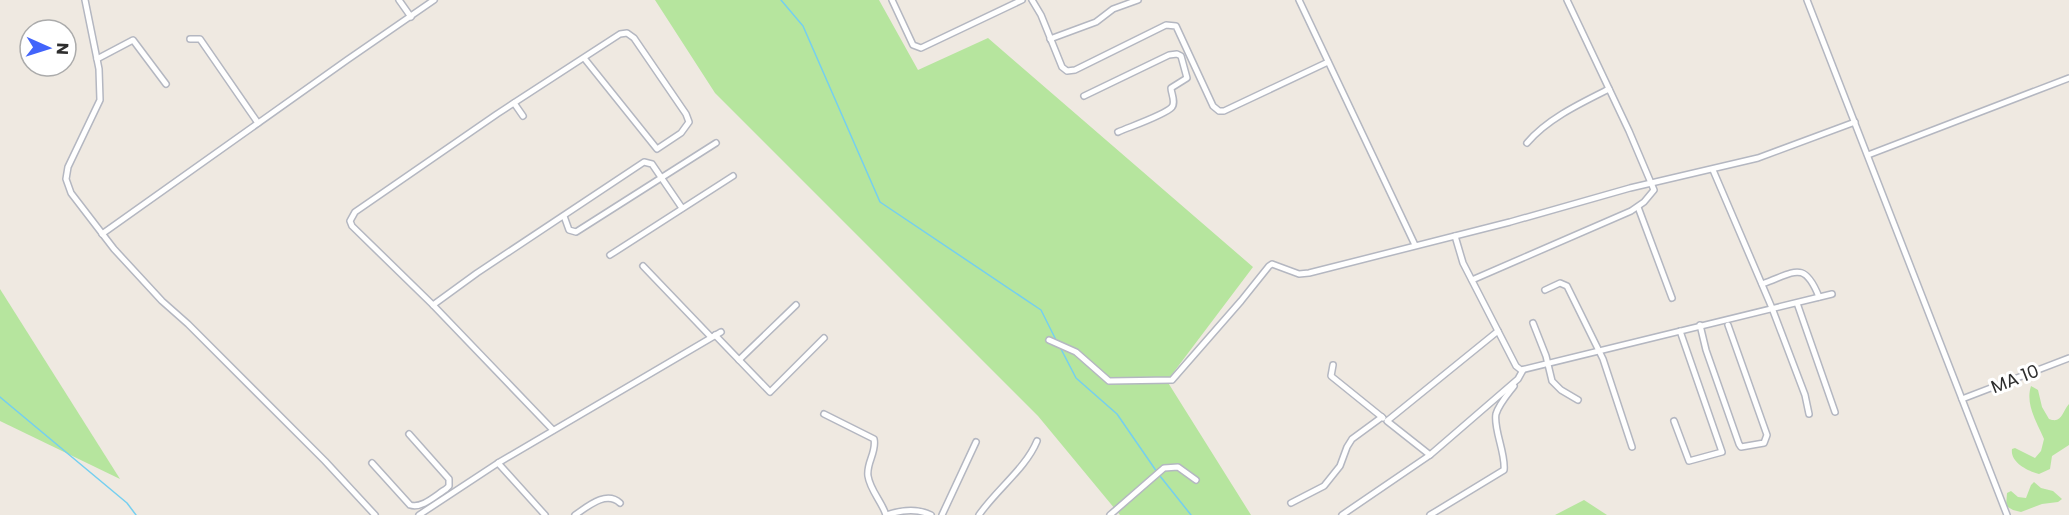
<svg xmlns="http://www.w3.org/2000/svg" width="2069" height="515" viewBox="0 0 2069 515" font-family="Poppins,sans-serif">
<rect width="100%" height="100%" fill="#efe9e1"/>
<g fill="#b6e59e">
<path d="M655,0H879L918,70L988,38L1253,267L1167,381L1251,515H1120L1038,416L715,93Z"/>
<path d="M0,289L120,479L0,421Z"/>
<path d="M2031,386L2038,390L2042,407L2049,419C2062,424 2062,412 2069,404V445L2052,456L2050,469L2039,474C2027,471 2010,462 2012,449L2015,448L2035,458L2041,451L2044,439C2037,422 2025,405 2031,386Z"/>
<path d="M2034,482L2041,488L2053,491L2062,499L2058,502L2042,504L2021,512L2013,510L2006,506L2007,493L2011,491L2018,497L2026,498L2031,485Z"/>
<path d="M1584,500L1607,515H1555Z"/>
</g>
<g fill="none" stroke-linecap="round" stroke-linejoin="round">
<g stroke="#75cff0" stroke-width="1.5">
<path d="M781,0L803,26L880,202L1041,310L1056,340"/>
<path d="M1060,347L1076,378L1117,414L1157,472"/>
<path d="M0,397L127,503L136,515"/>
<path d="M1160,476L1191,515"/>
</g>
<g stroke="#b4b7c1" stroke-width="8">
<g id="minor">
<path d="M85,0L99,69L100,100L68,167L66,179L71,193L114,249L162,301L188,324L325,461L375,515"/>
<path d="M399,0L411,17"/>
<path d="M892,0L913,45L921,48L1022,0"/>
<path d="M1032,0L1041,15L1062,67L1067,71L1075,70L1166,25L1176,26L1213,106L1219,111H1224L1328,62"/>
<path d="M1299,0L1415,245"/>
<path d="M1807,0L2007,515"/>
<path d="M190,39H200L258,123"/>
<path d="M1050,39L1096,22L1113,9L1138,0"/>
<path d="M97,59L133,40L166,84"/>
<path d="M1084,96L1169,55L1177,54L1181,56L1187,78L1171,88C1171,93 1176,102 1172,107C1165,115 1129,127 1118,132"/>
<path d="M514,103L523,116"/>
<path d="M1527,143C1547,119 1581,103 1609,89"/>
<path d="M1868,155L2069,78"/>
<path d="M1713,170L1772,308L1805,395L1809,414"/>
<path d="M1638,207L1672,298"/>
<path d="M564,216L569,230L576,232L716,143"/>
<path d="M102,234L347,60L434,0"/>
<path d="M1455,236L1463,263L1516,366L1521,370L1832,294"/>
<path d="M610,255L733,176"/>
<path d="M643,266L711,337"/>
<path d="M1472,280L1631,211L1644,202L1654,190L1629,131L1567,0"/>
<path d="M1762,284C1794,273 1804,259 1819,297"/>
<path d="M1545,290L1560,283L1567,286L1603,359L1632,447"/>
<path d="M1797,303L1835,412"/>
<path d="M433,305L477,273L644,162L652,164L682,208"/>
<path d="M1533,323L1546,356L1552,381L1561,390L1578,400"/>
<path d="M1700,325L1706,350L1739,444L1741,447L1764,443L1767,435L1728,325"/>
<path d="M715,335L770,392L824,338"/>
<path d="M1049,340L1076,352L1109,381L1172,380L1241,301L1269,266L1272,264L1299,274L1309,273L1510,222L1630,188L1758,158L1855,122"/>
<path d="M739,360L796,305"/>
<path d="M1333,365L1331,376L1383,418"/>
<path d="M1962,399L2069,358"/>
<path d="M824,414L874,439C877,452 866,463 868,476C870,490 882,502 886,515"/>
<path d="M1674,421L1689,461L1722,452L1680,331"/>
<path d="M553,430L433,305L352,226L350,221L355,212L497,114L620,34L627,33L634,38L686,114L689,122L681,133L657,149L584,58"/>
<path d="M1430,455L1387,421L1498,331"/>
<path d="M372,463L410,505C422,509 436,495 446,489L449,486V479L409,434"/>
<path d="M498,463L545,515"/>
<path d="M1291,503L1324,486L1340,466L1347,447L1352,439L1382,417"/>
<path d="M419,515L498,463L721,332"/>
<path d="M575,515C587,507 606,490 620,503"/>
<path d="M886,515C901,510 917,508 931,515"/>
<path d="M942,515L976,442"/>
<path d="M979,515C996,490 1026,468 1037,441"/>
<path d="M1110,515L1164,468L1178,467L1196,480"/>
<path d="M1342,515L1430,455L1518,379L1523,370"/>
<path d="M1430,515L1504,470C1506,454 1493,428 1496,414C1499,404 1508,394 1514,386"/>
</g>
</g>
<use href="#minor" stroke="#fff" stroke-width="5"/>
</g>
<g text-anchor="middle" stroke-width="6" stroke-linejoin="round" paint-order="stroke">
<g font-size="18" fill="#2e2e2e" stroke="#fff">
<text transform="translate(2015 379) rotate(-21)" y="6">MA 10</text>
</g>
</g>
<g transform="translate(48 48) rotate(93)"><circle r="28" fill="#ffffff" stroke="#ababab" stroke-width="1.5"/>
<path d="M0-4.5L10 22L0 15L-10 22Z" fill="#4264fb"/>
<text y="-9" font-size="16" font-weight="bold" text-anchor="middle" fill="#2e2e2e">N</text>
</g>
</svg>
